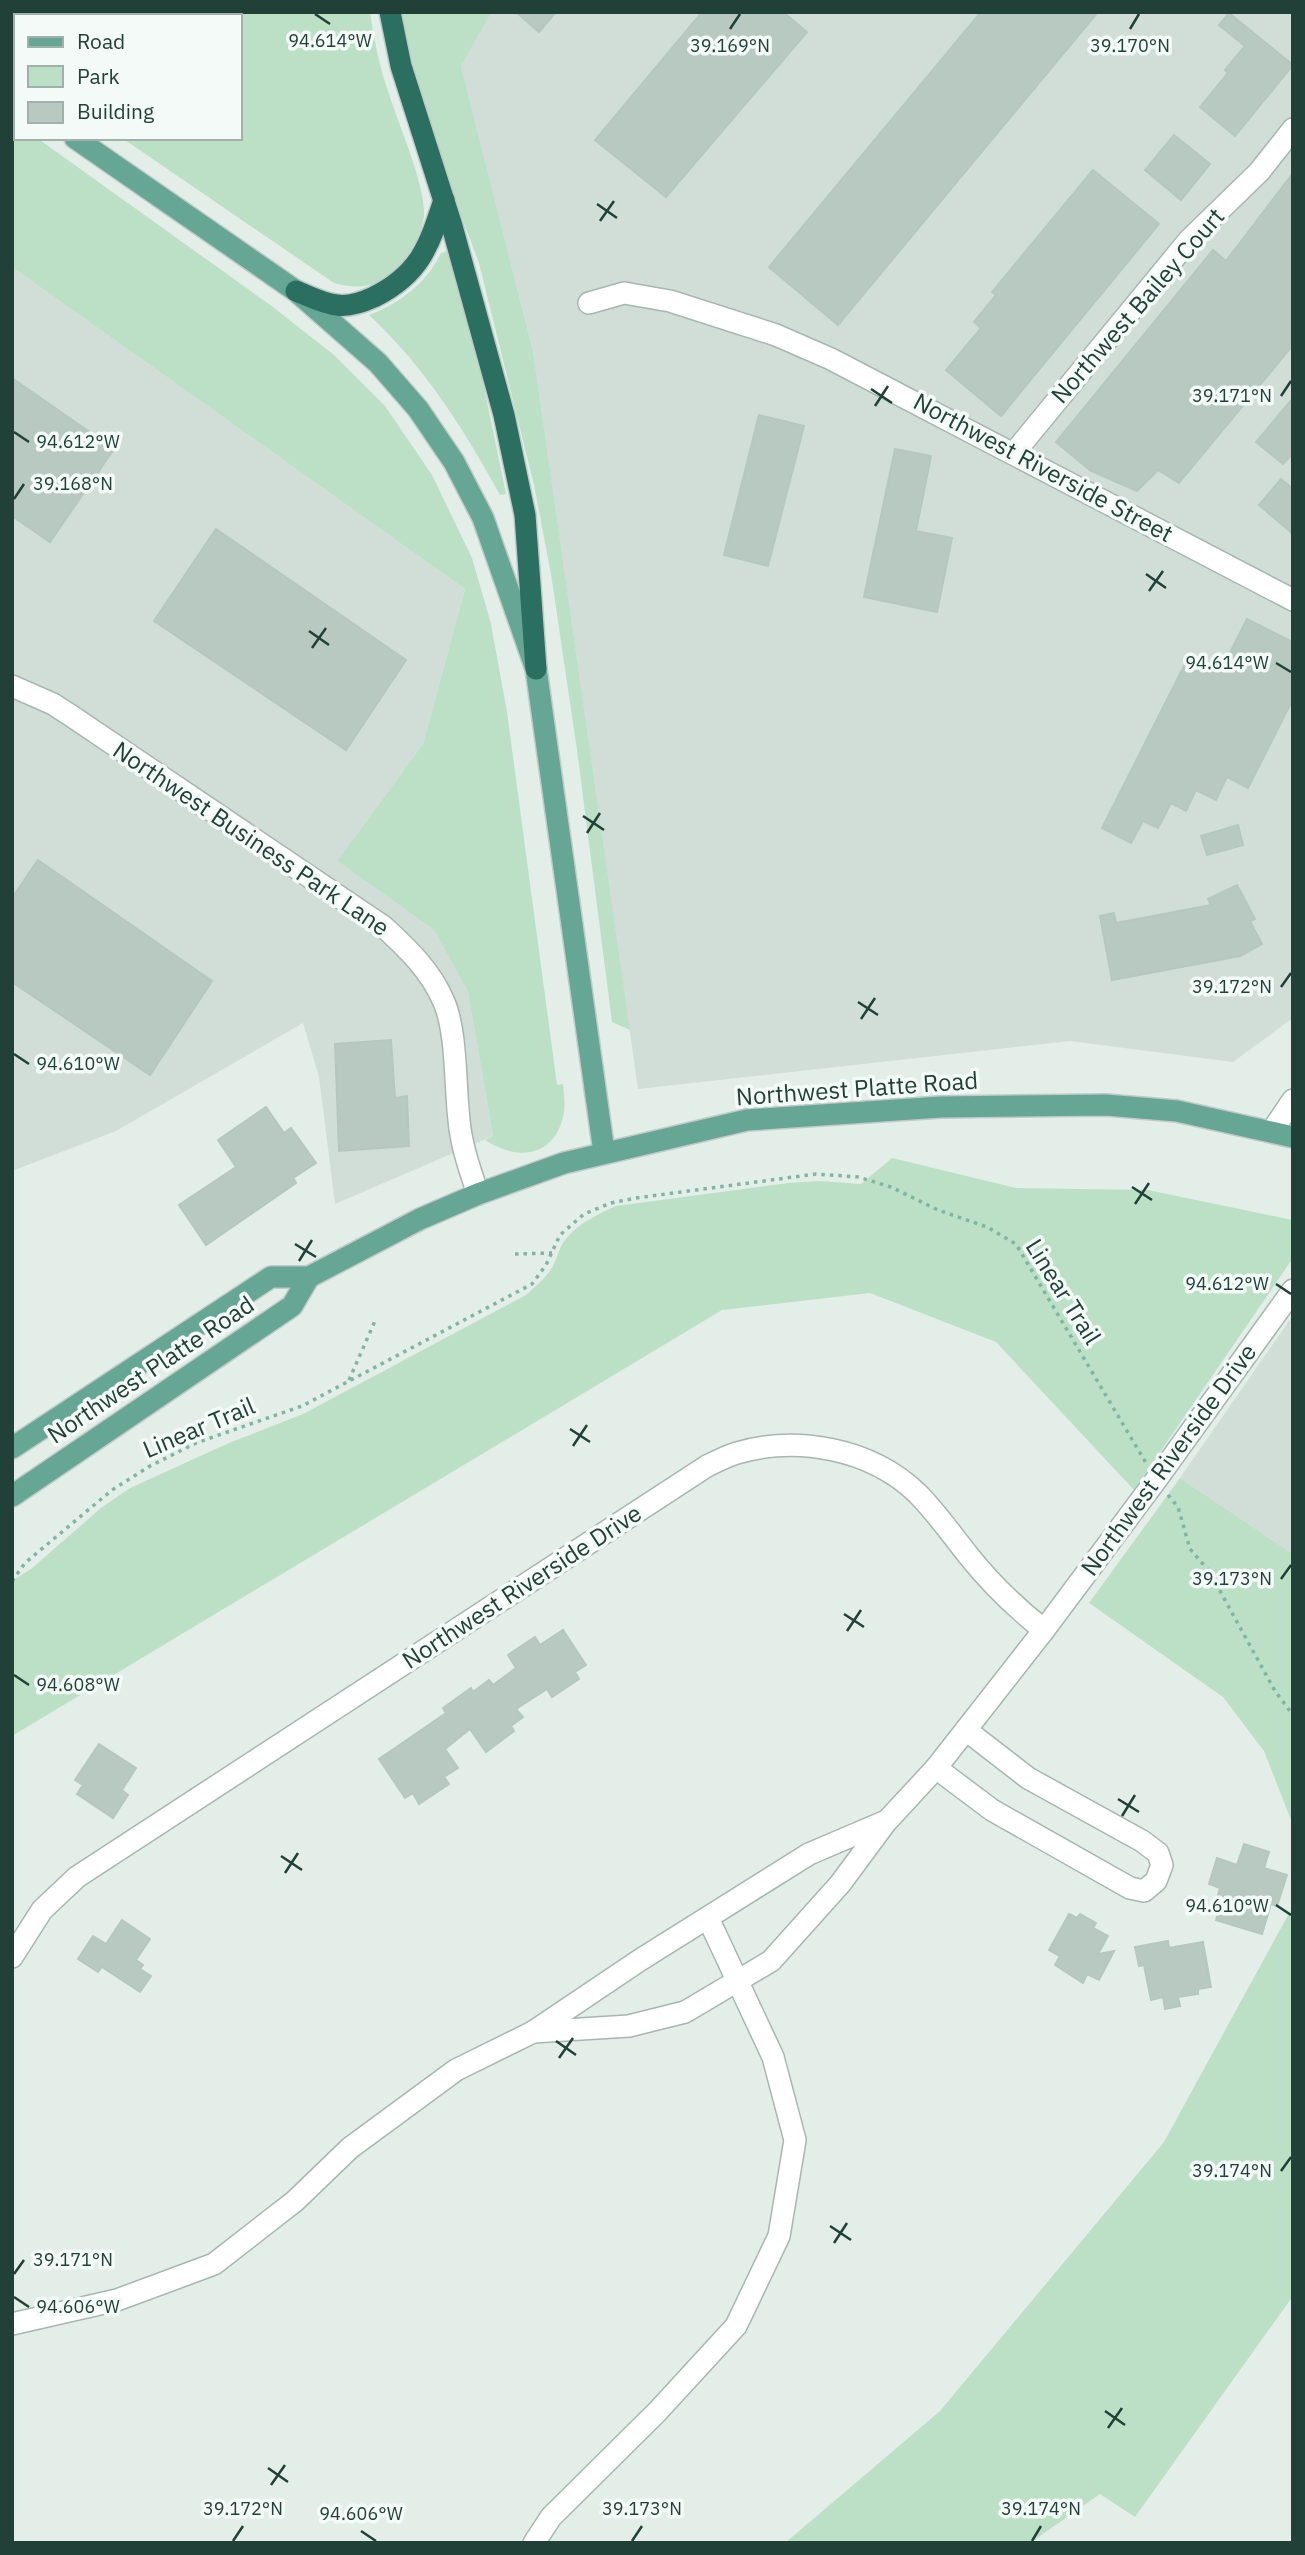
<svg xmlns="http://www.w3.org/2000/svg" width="1305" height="2555" viewBox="0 0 1305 2555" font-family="'IBM Plex Sans',sans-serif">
<rect width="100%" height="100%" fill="#e3eee9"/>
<g fill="#d1ded8">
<path d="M492,12H1293V1018L1233,1062L1070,1041L638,1089L533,351L461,66Z"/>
<path d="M12,267L465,589L423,744L337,861L434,930L468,992L493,1136L335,1204L319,1077L303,1023L116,1131L12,1171Z"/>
<path d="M1293,1315V1554L1180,1478Z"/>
</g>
<g fill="#bbe0c5">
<path d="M12,12H370C374,39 379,65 388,91C397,121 426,186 424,215C422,235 410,253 398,267C381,287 358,290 334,283L122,138H240V16H16V65L12,63Z"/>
<path d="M398,12H492L461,66L533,351L630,1030L612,1022L577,750L551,574L534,485L479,263L413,87Z"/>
<path d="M12,120L16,123V138H37L273,307L334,355L385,406L432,475L472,558L491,624L507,712L557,1085L563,1084C564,1095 566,1107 563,1117C553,1159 515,1160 485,1140L493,1136L468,992L434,930L337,861L423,744L465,589L12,267Z"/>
<path d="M447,251L479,363L506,494L500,495C464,429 424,366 369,315C400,303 426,284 441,253Z"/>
<path d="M892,1158L1016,1188L1148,1190L1293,1220V1258L1134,1490L996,1342L870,1293L722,1310L12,1736V1581L31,1569L101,1508L130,1488L229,1443L303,1414L526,1295C536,1286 546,1278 553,1266C557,1258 559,1248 565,1240C578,1223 597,1215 616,1206L788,1183L820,1181L861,1184Z"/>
<path d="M1180,1478L1293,1554V1825L1264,1751L1223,1697L1089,1603Z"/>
<path d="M1293,1906V2296L1135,2517L1100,2494L1030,2543H785L940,2411L1164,2142Z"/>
</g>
<g fill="#b8c9c2" stroke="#b5c8c0" stroke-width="2">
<path d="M516,12H556L539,32Z"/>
<path d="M702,12H783L807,32L666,197L595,140Z"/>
<path d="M981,12H1098L838,325L769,267Z"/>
<path d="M1229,13L1293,65L1235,136L1200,107L1228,73L1225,70L1245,46L1219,25Z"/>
<path d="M1174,135L1210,164L1181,200L1145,170Z"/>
<path d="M1093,170L1159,224L1001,416L946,370L981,328L974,322L996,295L992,292Z"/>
<path d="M1293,173V345L1179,483L1158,470L1137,491L1091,471L1056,442L1213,250L1226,261Z"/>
<path d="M12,378L114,449L50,542L12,516Z"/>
<path d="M1293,398V453L1283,464L1256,442Z"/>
<path d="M759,415L804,426L768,566L724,555Z"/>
<path d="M895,449L931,456L916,531L952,538L937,612L864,597Z"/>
<path d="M1281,479L1293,489V534L1259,505Z"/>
<path d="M216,529L406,660L346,750L154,621Z"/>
<path d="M1247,619L1293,642V699L1248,788L1227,777L1216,800L1196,790L1186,811L1171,803L1158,828L1143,821L1131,843L1102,828L1188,658L1219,674Z"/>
<path d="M1238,825L1243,845L1207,855L1201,836Z"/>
<path d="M38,860L212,981L150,1075L12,982V898Z"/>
<path d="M1237,885L1255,919L1250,921L1262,944L1240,956L1112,980L1100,916L1114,913L1116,923L1211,905L1208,899Z"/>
<path d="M391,1040L395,1098L407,1096L409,1146L339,1151L335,1044Z"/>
<path d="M266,1107L284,1133L291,1128L316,1163L293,1178L296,1183L206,1245L179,1205L236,1167L218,1140Z"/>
<path d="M563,1630L586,1665L575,1672L579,1679L552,1697L547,1689L516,1709L523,1717L511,1726L514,1731L486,1752L470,1729L445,1749L458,1768L444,1777L449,1784L419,1804L413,1793L405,1798L379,1759L446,1713L443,1708L471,1688L473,1692L489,1680L493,1685L516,1668L508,1655L535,1637L540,1645Z"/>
<path d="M99,1744L136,1768L122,1790L128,1795L113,1818L77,1794L83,1785L75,1780Z"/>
<path d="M1244,1844L1269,1852L1264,1868L1287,1875L1277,1906L1271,1904L1262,1934L1216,1920L1221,1904L1216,1902L1220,1888L1209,1884L1217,1858L1237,1865Z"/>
<path d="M1069,1914L1077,1918L1080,1914L1096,1923L1093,1928L1108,1936L1098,1954L1114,1951L1099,1980L1087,1974L1083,1983L1055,1965L1060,1956L1049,1950Z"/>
<path d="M122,1920L150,1939L136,1960L143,1965L140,1969L151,1976L140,1992L102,1967L98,1972L78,1959L93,1936L106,1944Z"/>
<path d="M1168,1941L1169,1948L1203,1942L1211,1987L1198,1989V1994L1178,1997L1180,2006L1165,2009L1163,1997L1151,2000L1144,1965L1139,1966L1135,1947Z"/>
</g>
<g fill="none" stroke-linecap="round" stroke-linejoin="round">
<g stroke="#a5b7b0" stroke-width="24">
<g id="minor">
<path d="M589,303L624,293L670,301L776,335L831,359L1293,600"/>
<path d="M1014,453L1189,240L1259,172L1293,129"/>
<path d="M12,686L53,704L73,717L384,927C408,949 431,971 444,1002C457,1032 455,1087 459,1120C461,1145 470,1170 478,1194"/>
<path d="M1272,1131L1293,1100"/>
<path d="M936,1768L992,1810L1130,1888L1144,1891L1156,1881L1162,1865L1158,1853L1142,1841L1028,1778L966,1730"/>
<path d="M12,1957L42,1910L77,1877L707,1466C717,1461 727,1456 737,1453C798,1435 871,1449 917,1493C936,1512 952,1535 968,1555C991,1584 1016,1608 1044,1630"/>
<path d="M533,2032L629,2026L685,2012L771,1961L840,1884L886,1822L936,1768L1044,1630L1156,1480L1293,1290"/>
<path d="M12,2324L117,2300L214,2264L295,2201L350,2148L456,2070L533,2032L640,1960L809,1854L884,1822"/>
<path d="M534,2543L551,2517L657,2412L736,2326L779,2236L795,2140L773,2057L708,1918"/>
</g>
</g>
<g stroke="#c1cac7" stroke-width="24">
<g id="major">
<path d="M12,95L16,97"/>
<path d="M75,138L296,291L378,363L418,409L454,462L483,518L536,669L604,1152"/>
<path d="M12,1448L271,1277H309L420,1219L478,1194L564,1163L747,1120L941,1107L1106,1105L1177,1111L1293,1137"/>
<path d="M12,1496L292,1306L309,1277"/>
</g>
</g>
<g stroke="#c1cac7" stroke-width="24">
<g id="highway">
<path d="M390,12L401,66L452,226L504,415L525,515L536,669"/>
<path d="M296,291C309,296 324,304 337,305C350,307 363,302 374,297C420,274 429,246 444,200"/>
</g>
</g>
<g stroke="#82b4a3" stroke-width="3.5" stroke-dasharray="3.5 5" stroke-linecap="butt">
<path d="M515,1254L552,1253"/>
<path d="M349,1380L375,1321"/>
<path d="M1168,1495L1178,1507L1190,1549L1209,1571L1275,1691L1293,1715"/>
<path d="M12,1581L25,1563L112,1490L150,1466L196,1443L302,1406L532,1284L546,1265L560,1235L584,1214L611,1203L636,1198L816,1174L858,1177L891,1187L938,1210L987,1227L1016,1244L1146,1463"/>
</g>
<use href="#minor" stroke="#fff" stroke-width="21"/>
<use href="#major" stroke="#65a695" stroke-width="21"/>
<use href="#highway" stroke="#2b6f60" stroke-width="21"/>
</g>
<path fill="none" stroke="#214138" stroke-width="2.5" d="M315,14L330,24M730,29L740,14M1130,29L1139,14M597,204L617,218M600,221L614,201M871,389L892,403M1281,396L1291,381M875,406L888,386M14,432L29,442M14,499L24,484M1146,574L1166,588M1149,591L1163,571M309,631L329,645M312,648L326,628M1276,663L1291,672M583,816L604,830M587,833L600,813M1281,987L1291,973M858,1002L878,1015M861,1019L875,998M14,1054L29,1064M1132,1187L1152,1200M1135,1204L1149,1183M295,1244L316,1257M299,1261L312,1240M1276,1284L1291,1294M570,1429L590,1442M573,1446L587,1425M1281,1579L1291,1565M844,1614L864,1627M847,1631L861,1610M14,1675L29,1685M1118,1799L1139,1812M1122,1816L1135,1795M281,1856L302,1870M285,1873L298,1853M1276,1905L1291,1915M556,2041L576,2055M559,2058L573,2038M1281,2171L1291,2157M830,2226L851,2240M834,2243L847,2223M14,2274L24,2260M14,2297L29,2307M1105,2411L1125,2425M1108,2428L1122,2408M268,2468L288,2482M271,2485L285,2465M361,2531L376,2541M233,2541L243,2526M632,2541L642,2526M1032,2541L1041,2526"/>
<g text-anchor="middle" stroke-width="7" stroke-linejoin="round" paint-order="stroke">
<g font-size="24" fill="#214138" stroke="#f4faf7">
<text transform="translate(1138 306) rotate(-49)" y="8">Northwest Bailey Court</text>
<text transform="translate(1043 468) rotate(28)" y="8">Northwest Riverside Street</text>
<text transform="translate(251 839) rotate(34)" y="8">Northwest Business Park Lane</text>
<text transform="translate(857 1089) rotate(-4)" y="8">Northwest Platte Road</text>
<text transform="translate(1063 1292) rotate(58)" y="8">Linear Trail</text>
<text transform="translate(151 1370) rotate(-34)" y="8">Northwest Platte Road</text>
<text transform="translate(199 1428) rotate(-23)" y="8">Linear Trail</text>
<text transform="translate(1169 1460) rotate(-54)" y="8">Northwest Riverside Drive</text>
<text transform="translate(522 1587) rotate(-33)" y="8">Northwest Riverside Drive</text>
</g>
</g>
<g font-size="18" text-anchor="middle" fill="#214138" stroke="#f4faf7" stroke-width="7" stroke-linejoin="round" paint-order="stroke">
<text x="330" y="47">94.614°W</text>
<text x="730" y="52">39.169°N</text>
<text x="1130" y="52">39.170°N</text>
<text x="1232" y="402">39.171°N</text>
<text x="78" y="448">94.612°W</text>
<text x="73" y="490">39.168°N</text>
<text x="1227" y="669">94.614°W</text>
<text x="1232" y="993">39.172°N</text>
<text x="78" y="1070">94.610°W</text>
<text x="1227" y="1290">94.612°W</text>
<text x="1232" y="1585">39.173°N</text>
<text x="78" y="1691">94.608°W</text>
<text x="1227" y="1912">94.610°W</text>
<text x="1232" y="2177">39.174°N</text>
<text x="73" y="2266">39.171°N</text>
<text x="78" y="2313">94.606°W</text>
<text x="243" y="2515">39.172°N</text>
<text x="642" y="2515">39.173°N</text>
<text x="1041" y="2515">39.174°N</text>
<text x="361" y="2520">94.606°W</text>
</g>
<rect width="1305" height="2555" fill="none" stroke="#214138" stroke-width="28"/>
<rect x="14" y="14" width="228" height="126" fill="#f4faf7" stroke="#a0b0ab" stroke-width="2"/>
<rect x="28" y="37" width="35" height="10" fill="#65a695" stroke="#a0b0ab" stroke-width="2"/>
<text x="77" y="49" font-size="21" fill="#214138">Road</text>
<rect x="28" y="66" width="35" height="21" fill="#bbe0c5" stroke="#a0b0ab" stroke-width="2"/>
<text x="77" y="84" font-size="21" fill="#214138">Park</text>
<rect x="28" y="102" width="35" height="21" fill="#b8c9c2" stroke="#a0b0ab" stroke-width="2"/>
<text x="77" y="119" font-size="21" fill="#214138">Building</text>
</svg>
